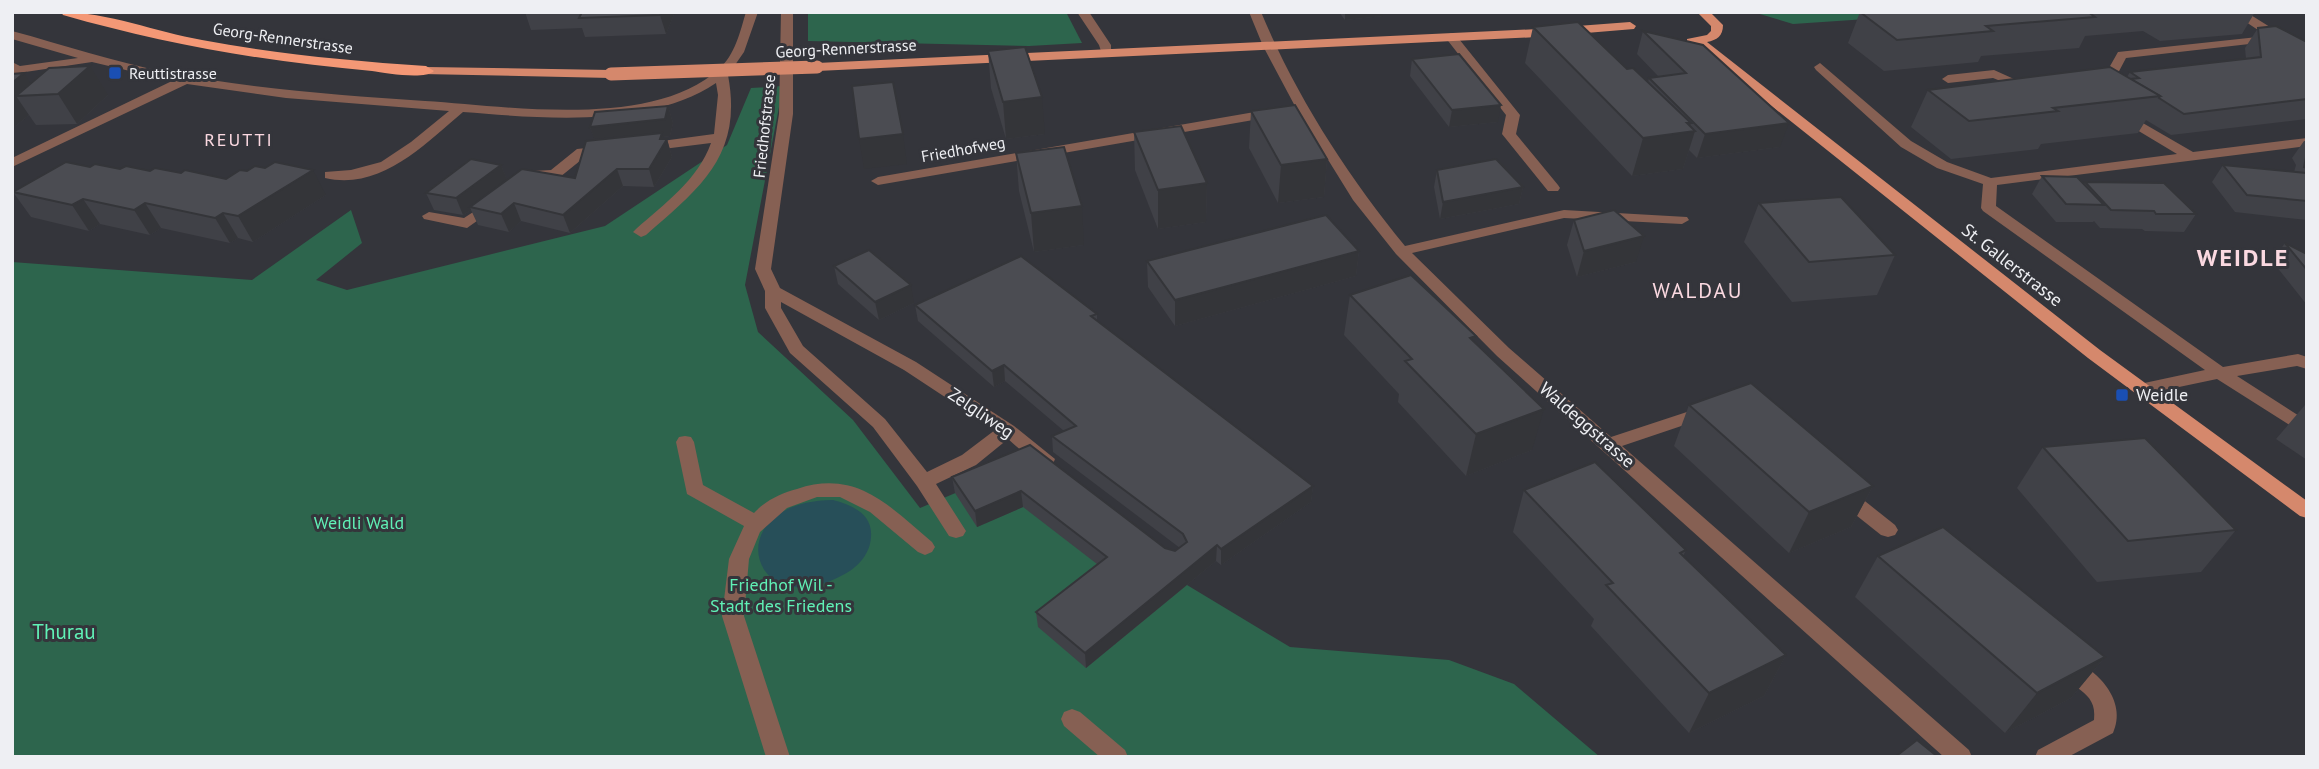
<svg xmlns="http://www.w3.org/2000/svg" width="2319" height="769" viewBox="0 0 2319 769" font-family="'PT Sans',sans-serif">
<rect width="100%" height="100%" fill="#34353b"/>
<g fill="#2d654d">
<path d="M808,12H1066L1082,43L1029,46L808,41Z"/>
<path d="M1753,12H1970L1793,24Z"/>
<path d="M783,86L745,285L758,332L853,420L920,508L1036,459L1187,585L1290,647L1449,660L1514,684L1600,757H12V262L252,280L351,210L362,243L316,280L347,290L605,226L727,145L751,88Z"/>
</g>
<path fill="#274f59" d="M833,500C852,505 873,514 871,537C870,556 855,570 839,577C748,623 718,501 833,500Z"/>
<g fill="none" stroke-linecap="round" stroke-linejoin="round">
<g fill="#866053" fill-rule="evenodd">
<path d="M746,12H758L744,52L728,75C743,155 701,187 646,235L641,237L633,232L636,229C664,204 698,180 711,143L647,151L640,147L647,143L714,134L718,95L716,83C647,129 542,118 463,112C425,144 381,191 325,178V172L351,170L381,162L411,142L449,111L286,98L187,84L12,167V158L172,81L92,62L12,74L14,63L20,66L78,58L12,39V31C64,45 114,62 166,72C252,89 338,95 425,101C507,106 652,130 719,69C735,55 740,32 746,12Z"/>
<path d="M781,12H793V114L771,269L780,288L916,362L1014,426L1055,459L1053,464C1037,468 1020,449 1008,439L976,465L936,484L966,531L963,536L956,538L949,536L917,486L873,427L790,353L765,308V291L755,269L779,114ZM781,302L904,370L995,430L962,455L927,472L885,419L803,346L781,308Z"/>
<path d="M1077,12H1089L1111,45V57H1103L1099,45Z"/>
<path d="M1249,12H1261C1296,96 1347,175 1405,246L1564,210L1687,217L1689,220L1682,224L1564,218L1412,253L1509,348L1611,437L1699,408H1711L1714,412L1711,416L1622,446L1969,750L1972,757H1944L1497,356L1396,254L1353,200L1296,108L1263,46Z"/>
<path d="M2231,12H2246L2307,50V59L2276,41L2126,58L2108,92H2098L2097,89L2118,52L2267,36Z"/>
<path d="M1451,33L1455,34L1520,115L1516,134L1558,185L1560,188L1558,191H1548L1502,134L1506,115L1445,37Z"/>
<path d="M1820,63L1911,141L1947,162L1991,178L2177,154L2117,118L2115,115L2122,111L2193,152L2307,138V146L1997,185L1996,206L2223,367L2298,354L2307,357V369L2297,366L2237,376L2307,421V436L2217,379L2141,395L2135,393L2132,389L2135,385L2205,370L1983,211L1981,208L1983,184L1937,168L1901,147L1816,70L1814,67Z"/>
<path d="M1994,70L2034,88L2028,92L1993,78L1948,83L1942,79L1948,75Z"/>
<path d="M1272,109L1277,110V116L878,185L871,181L878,177Z"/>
<path d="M605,146L610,147V153L586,156L560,177L533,179L526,175L533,171L551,170L577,149Z"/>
<path d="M493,199L498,200L500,203L498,206L467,228L424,219L422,216L429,212L464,218Z"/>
<path d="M685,436L691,437L694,442L703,485L754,513C765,501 781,493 797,489C857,469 889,506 932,542L935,547L932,552L925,555L918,552L870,512L840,497H817L787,508L760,532L749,559L744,616L790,757H766L722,616L729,559L744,526L687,494L676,442L679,437Z"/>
<path d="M1844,488L1851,490L1895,525L1898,530L1895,535L1888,537L1881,535L1837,500L1834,495L1837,490Z"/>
<path d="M2068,658C2097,668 2128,701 2113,733L2068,757H2035L2038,750L2094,720C2098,689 2068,690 2057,667L2060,661Z"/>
<path d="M1072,709L1080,712L1125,750L1128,757H1100L1064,726L1061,719L1064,712Z"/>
</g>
<g fill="#d5886c" fill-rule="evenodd">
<path d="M1697,12H1710L1723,25C1723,36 1717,40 1707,42L2100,350L2307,501V518L2300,516L2088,358L1695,45H1687V39L1707,35L1711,31V26Z"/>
<path d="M1630,22L1636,26L1634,29L1538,37L817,71L811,67L817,63L1538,29Z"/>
<path d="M426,67L611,70L617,74L611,78L422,74L420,71Z"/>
</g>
<path fill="#f49876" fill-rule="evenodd" d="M61,12C108,12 156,32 202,40C276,54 351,61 426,66L434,71C425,80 385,73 372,71C267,62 164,44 63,15Z"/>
<path stroke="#d5886c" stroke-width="13" d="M611,74L817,67"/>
</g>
<g fill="#404147">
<path d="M525,12H675L666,34L585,37L582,28L531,30Z"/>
<path d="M1339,12H1383V16L1345,20Z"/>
<path d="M1860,12H2255L2242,34L2160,41L2143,31L2085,36L2079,48L1981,56L1978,62L1884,71L1848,43Z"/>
<path d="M1533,27L1627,69L1648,82L1649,78L1659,77L1637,54L1643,31L1780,147L1697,158L1689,150L1683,169L1632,176L1525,63Z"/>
<path d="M2258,28L2307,42V119L2171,135L2146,120L2138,133L2041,144L2038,149L1951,159L1911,127L1928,90L2127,77L2130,72L2246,59L2245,48Z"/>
<path d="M988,51L1045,134L1006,139L991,88Z"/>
<path d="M1412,59L1498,122L1449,127L1410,76Z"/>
<path d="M12,74L31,84L108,95L77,124L36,125L29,115L12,129Z"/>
<path d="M668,106L673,123L670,136L663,137V139H667L672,157L654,187L623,186L570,233L521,221L509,232L478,225L471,210L463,215L434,210L426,193L501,165L507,180L575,178L595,140L590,127Z"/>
<path d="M1251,111L1327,159L1324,197L1278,203L1249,148Z"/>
<path d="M1134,132L1207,183L1206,222L1158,229L1135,170Z"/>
<path d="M2304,141H2307V220L2235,212L2212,182L2223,165L2294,172L2296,165L2292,158Z"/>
<path d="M1016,153L1084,245L1034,252L1019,191Z"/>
<path d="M90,167L181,173L326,195L253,242L238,238L230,243L161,228L150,235L100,224L89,231L31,217L13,192Z"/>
<path d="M1437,170L1523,187L1519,204L1440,219L1434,187Z"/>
<path d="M2042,176L2084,184L2085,182L2196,214L2184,232L2145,231L2142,229L2100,228L2094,221L2093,222H2056L2032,194Z"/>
<path d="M1759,203L1895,255L1877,295L1792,302L1744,242Z"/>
<path d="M1574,220L1636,262L1577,277L1567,245Z"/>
<path d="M2285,243L2307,254V305L2272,261Z"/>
<path d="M1359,251L1356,276L1175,326L1148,287L1147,261Z"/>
<path d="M834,266L914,303L879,320L838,284Z"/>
<path d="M1350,295L1474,342L1532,450L1466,476L1398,402L1399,394L1344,335Z"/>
<path d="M915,305L1097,314V321L1313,486L1311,502L1221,565L1216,561L1086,668L1038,627L1036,612L1097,564L1023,507L977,527L955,493L952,477L1030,445L1165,548L1175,551L1180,548L1053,452L1052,436L1064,431L1005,381L994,387L918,321Z"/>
<path d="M2307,404V460L2276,439L2305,405Z"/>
<path d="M1689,405L1873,486L1851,527L1789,553L1674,446Z"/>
<path d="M2043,447L2236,530L2201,572L2097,582L2017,488Z"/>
<path d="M1524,490L1686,550L1683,556L1786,655L1764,696L1689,733L1591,626L1594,619L1513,532Z"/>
<path d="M1878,556L2105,657L2071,698L2005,733L1855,597Z"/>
</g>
<g fill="#343539">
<path d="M662,12H675L666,34L660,15Z"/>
<path d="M1345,12H1383V16L1345,20Z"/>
<path d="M90,66L108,95L77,124L58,94Z"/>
<path d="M24,73L38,95L16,96L29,115L12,129V83Z"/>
<path d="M1042,97L1045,134L1006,139L1003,102Z"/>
<path d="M1501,105L1498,122L1449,127L1452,110Z"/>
<path d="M668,106L673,123L670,136L663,137L665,143L667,139L672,157L654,187L649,169L596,144L590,127Z"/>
<path d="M1687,123H1691L1688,132L1695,131L1683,169L1632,176L1643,138Z"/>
<path d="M1789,123L1780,147L1697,158L1705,134Z"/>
<path d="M903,134L907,164L864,169L859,139Z"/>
<path d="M1327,159L1324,197L1278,203L1281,165Z"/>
<path d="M501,165L508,182L470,207L471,210L463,215L456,198Z"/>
<path d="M617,169L623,186L570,233L563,215Z"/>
<path d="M313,170L326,195L253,242L238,216Z"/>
<path d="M1207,183L1206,222L1158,229V190Z"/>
<path d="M1523,187L1519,204L1440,219L1443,202Z"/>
<path d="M83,199L100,224L89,231L72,205Z"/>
<path d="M145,203L161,228L150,235L134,210Z"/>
<path d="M514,203L521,221L509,232L501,214Z"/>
<path d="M1082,206L1084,245L1034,252L1031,213Z"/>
<path d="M223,213L238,238L230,243L215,218Z"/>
<path d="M1644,236L1636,262L1577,277L1584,251Z"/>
<path d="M1359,251L1356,276L1175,326V300Z"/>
<path d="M911,285L914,303L879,320L875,302Z"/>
<path d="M1004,365L1005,381L994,387L992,371Z"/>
<path d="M1544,409L1532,450L1466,476L1476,434Z"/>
<path d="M1313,486L1311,502L1221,565V549Z"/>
<path d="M1873,486L1851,527L1789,553L1809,512Z"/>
<path d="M1021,491L1023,507L977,527L975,511Z"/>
<path d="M1217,545L1216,561L1086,668L1085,653Z"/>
<path d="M1786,655L1764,696L1689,733L1709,693Z"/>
<path d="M2105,657L2071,698L2005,733L2037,693Z"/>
</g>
<g fill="#4b4c52" stroke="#343539" stroke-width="2">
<path d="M582,12H662L660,15L579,18Z"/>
<path d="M1860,12H2088L2095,17L1986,26L1993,31L1897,40Z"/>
<path d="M1578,22L1627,69L1633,68L1691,123H1687L1695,131L1643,138L1533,27Z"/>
<path d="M2276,26L2307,42V99L2184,114L2159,98L2160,96L2131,79L2139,78L2130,72L2261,57L2258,28Z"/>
<path d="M1643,31L1703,45L1789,123L1705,134L1649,78L1686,73Z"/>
<path d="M1025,47L1042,97L1003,102L988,51Z"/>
<path d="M1459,54L1501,105L1452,110L1412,59Z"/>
<path d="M90,66L58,94L16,96L49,68Z"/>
<path d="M2110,67L2160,96L2053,108L2058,111L1969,121L1928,90Z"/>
<path d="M24,73L12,83V74Z"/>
<path d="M893,82L903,134L859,139L852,86Z"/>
<path d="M1295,105L1327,159L1281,165L1251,111Z"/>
<path d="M668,106L665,119L590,127L595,112Z"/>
<path d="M1181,126L1207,183L1158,190L1134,132Z"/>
<path d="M662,133L660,139H667L649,169H617L563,215L514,203L501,214L470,207L522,169L575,178L586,141Z"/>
<path d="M1064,147L1082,206L1031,213L1016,153Z"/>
<path d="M2307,153V168L2304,167Z"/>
<path d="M471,159L501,165L456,198L426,193Z"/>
<path d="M1496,159L1523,187L1443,202L1437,170Z"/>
<path d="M66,162L90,167L95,164L120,169L126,166L150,171L155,168L181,173L185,170L226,179L240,170L247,171L255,166L265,168L275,162L313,170L238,216L223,213L215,218L145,203L134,210L83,199L72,205L13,192Z"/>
<path d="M2223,165L2306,173L2307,201L2247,195Z"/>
<path d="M2042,176L2077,177L2104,205L2066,204Z"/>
<path d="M2085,182L2164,183L2196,214H2156L2154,211L2111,210Z"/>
<path d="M1841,197L1895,255L1809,262L1759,203Z"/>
<path d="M1614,210L1644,236L1584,251L1574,220Z"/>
<path d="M1326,215L1359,251L1175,300L1147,261Z"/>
<path d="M2285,243L2307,254V270Z"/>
<path d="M869,250L911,285L875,302L834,266Z"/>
<path d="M1021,256L1097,314L1091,316L1313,486L1221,549L1217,545L1085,653L1036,612L1107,557L1021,491L975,511L952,477L1030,445L1165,548L1175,551L1187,542L1183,534L1052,436L1076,426L1004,365L992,371L915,305Z"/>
<path d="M1411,275L1476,336L1470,338L1544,409L1476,434L1405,361L1412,359L1350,295Z"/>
<path d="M1751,383L1873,486L1809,512L1689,405Z"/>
<path d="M2145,438L2236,530L2128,541L2043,447Z"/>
<path d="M1595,462L1686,550L1680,553L1786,655L1709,693L1606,585L1613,583L1524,490Z"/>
<path d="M1943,527L2105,657L2037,693L1878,556Z"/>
<path d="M1917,740L1938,757H1895Z"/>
</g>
<g fill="#1a4fb4" stroke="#34353b" stroke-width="2.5">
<rect x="108" y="66" width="14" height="14" rx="3.5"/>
<rect x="2115" y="388" width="14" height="14" rx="3.5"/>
</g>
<g text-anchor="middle" stroke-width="6" stroke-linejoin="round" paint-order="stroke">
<g font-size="16" fill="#eeeff3" stroke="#34353b">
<text transform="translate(283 38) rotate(8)" y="6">Georg-Rennerstrasse</text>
<text transform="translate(846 48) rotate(-3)" y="6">Georg-Rennerstrasse</text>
<text transform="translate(764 126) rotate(-84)" y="6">Friedhofstrasse</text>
<text transform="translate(963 149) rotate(-10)" y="6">Friedhofweg</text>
</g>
<g font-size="16" fill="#eeeff3" stroke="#34353b" text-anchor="start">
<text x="129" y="79">Reuttistrasse</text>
</g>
<g font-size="18" letter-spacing="2" fill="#fbd9e1" stroke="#34353b">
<text x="239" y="146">REUTTI</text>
</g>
<g font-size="18" fill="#eeeff3" stroke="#34353b">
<text transform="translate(2012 265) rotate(38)" y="6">St. Gallerstrasse</text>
<text transform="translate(981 413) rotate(34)" y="6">Zelgliweg</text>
<text transform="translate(1587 425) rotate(41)" y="6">Waldeggstrasse</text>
</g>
<g font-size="18" fill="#eeeff3" stroke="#34353b" text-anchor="start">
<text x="2136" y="401">Weidle</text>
</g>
<g font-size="18" fill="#60f1b6" stroke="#34353b">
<text x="359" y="529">Weidli Wald</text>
<text x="781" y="591">Friedhof Wil -<tspan x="781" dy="21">Stadt des Friedens</tspan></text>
</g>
<g font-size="21" letter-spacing="2" fill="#fbd9e1" stroke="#34353b">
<text x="1698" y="298">WALDAU</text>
</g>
<g font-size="21" fill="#60f1b6" stroke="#34353b">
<text x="64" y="639">Thurau</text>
</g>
<g font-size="24" font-weight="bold" letter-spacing="2" fill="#fbd9e1" stroke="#34353b">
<text x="2243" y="266">WEIDLE</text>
</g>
</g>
<rect width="2319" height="769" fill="none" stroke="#eeeff3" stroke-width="28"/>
</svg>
